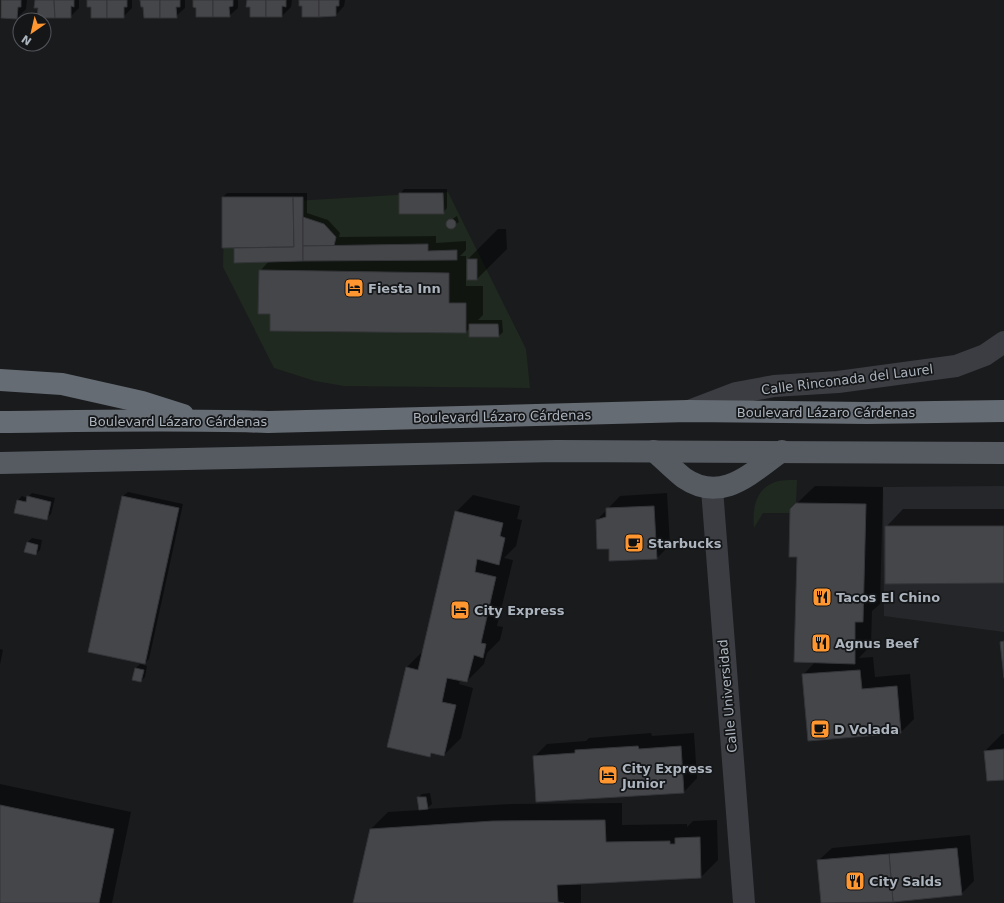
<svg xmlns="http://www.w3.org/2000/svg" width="1004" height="903" viewBox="0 0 1004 903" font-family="'DejaVu Sans',sans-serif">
<rect width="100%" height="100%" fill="#1a1b1d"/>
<path fill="#26272a" d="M1004,486V632L884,616L883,487Z"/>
<g fill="#1f291f">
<path d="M448,192L526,349L530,388L344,386L315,381L274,368L223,267L224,205Z"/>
<path d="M797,480L796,503L790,509V513H763L754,528C752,510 755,489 775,482C781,480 790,480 797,480Z"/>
</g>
<g fill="#0007">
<path d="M0,0H27L26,9L17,18L0,17Z"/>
<path d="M36,0H79V8L70,17L39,7Z"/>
<path d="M88,0H132V8L123,17L92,6Z"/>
<path d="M141,0H185V8L176,16L144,6Z"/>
<path d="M194,0H238V8L229,16L197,7Z"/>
<path d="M248,0H292L291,7L282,16L251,6Z"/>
<path d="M300,0H345L344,6L336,15L303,5Z"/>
<path d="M404,189H447V208L443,213L400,194Z"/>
<path d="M227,193H307V213L328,220L340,233L339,237L436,236V243L466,241V250L460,256H466V286H483V315L478,320H502L503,332L499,336L470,328L466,332L271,313L260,271L269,261L235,262V247L223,197Z"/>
<path d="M457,216L459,222L451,228L448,227V222Z"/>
<path d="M498,229H506L507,249L477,279L466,261Z"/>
<path d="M815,486L883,487L880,604L872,611L871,645L859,658L873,657L875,677L910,674L914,719L901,732L803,675L816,661L791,509Z"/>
<path d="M128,492L183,504L149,659L145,663L89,651L123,496Z"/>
<path d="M32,493L55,498L51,514L47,518L17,501L22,496L27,498Z"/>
<path d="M667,493L670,545L657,558L610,547L597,520L620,496Z"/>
<path d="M473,495L520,506L517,519L522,520L516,546L504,558L513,560L497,626L503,627L500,640L487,653L484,664L467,681L460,679L459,684L473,688L461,738L444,755L433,753L429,756L407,667L423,651L456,512Z"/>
<path d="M903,509H1004V582L886,527Z"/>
<path d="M32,538L42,540L40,550L36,554L26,551L28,542Z"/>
<path d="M0,649L3,650L0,665Z"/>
<path d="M140,664L147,666L145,677L141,681L136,668Z"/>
<path d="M651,733L652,736L694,733L697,778L684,792L537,801L534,757L547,744L586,741L589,738Z"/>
<path d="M1002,734H1004V779L985,751Z"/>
<path d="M0,784L131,812L112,903H0Z"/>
<path d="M430,793L432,804L426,809L511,804L622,803V825L687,824V827L693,821L717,820L718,860L701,877L574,883V885H581V903H354L371,829L388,812L420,810L418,798L422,794Z"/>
<path d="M970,835L974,881L961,894L862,903H822L818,861L832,848Z"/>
</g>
<g fill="#44464a" stroke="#343539">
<path d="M1,0H21V7H18L17,19L1,18Z"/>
<path d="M35,0H54L55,18H37L38,8H34Z"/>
<path d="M54,0H74V7L71,6V18H55Z"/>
<path d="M87,0H107V18H91V7H87Z"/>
<path d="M107,0H127V7H124V18H107Z"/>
<path d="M140,0H160V18H144L143,7H141Z"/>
<path d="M160,0H180V7H176L177,18H160Z"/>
<path d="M193,0H213V17H196V8L193,7Z"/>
<path d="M213,0H233V6L229,7L230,17H213Z"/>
<path d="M247,0H266V17H250V7H246Z"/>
<path d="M266,0H286V7L282,6V17H266Z"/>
<path d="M299,0H319V17H302V6H299Z"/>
<path d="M319,0H339V6H336V16L319,17Z"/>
<path d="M399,193H443L444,214H399Z"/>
<path d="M222,197H293L294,247L222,248Z"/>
<path d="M293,197H303V261L234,263V248L294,247Z"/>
<path d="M303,217L324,224L336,237L334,246H303Z"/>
<circle cx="451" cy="224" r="5"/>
<path d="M428,244V251L457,250V260L303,261V246Z"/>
<rect x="467" y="259" width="10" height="21"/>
<path d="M259,270L449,273V303H466V333L270,331V314H258Z"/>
<path d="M469,324H498L499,337H469Z"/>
<path d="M27,496L51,502L47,520L14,513L17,500L26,502Z"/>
<path d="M122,496L179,508L145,664L88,652Z"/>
<path d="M796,503L866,504L863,622H855V664L794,662L797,557H789L790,509Z"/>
<path d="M654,506L657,559L609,561V549H597L596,520L606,517V508Z"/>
<path d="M455,511L503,523L500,536L505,538L499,565L477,559L475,572L496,577L481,643L486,644L483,658L474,655L467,682L447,678L442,702L456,705L444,756L431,753L430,757L387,747L406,667L418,670Z"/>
<path d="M885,526H1004V583L885,584Z"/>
<path d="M27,542L38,545L36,555L24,552Z"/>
<path d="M1004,641V678L1000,642Z"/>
<path d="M135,668L144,670L141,682L132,680Z"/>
<path d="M860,670L862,689L897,686L901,733L808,741L802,674Z"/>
<path d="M638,746L639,749L681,746L684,793L536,802L533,756L575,753V750Z"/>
<path d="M1004,749V780L987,781L984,751Z"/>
<path d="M417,797H426L428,809L419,810Z"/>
<path d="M0,805L114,829L99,903H0Z"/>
<path d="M605,820L606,842L670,841V844H675V838L700,837L701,878L557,885L558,902L564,903H353L370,829L493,821Z"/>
<path d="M957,848L962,895L893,902L889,854Z"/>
<path d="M889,854L893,902L821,903L817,860Z"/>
</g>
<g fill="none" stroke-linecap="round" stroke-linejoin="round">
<g stroke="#3b3d42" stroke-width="22">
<path d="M689,411L736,393L774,386L838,382L956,366L985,355L1004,342"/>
<path d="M712,489L744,903"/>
</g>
<g stroke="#565b62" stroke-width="22">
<path d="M654,451C664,460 674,470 684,478C722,504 751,473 782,451"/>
<path d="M0,463L556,451L1004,453"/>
</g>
<g stroke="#666c74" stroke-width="22">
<path d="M0,380L62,384L142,402L183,415"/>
<path d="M0,422C89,421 179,419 268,422L688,411L867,413L1004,411"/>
</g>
</g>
<defs>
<g id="hotel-square" transform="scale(1)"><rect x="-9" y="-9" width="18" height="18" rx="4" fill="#ff9630" stroke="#151618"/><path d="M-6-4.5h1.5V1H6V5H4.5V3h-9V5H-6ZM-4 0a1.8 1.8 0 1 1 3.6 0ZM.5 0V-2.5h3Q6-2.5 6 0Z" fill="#111"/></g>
<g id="cafe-square" transform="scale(1)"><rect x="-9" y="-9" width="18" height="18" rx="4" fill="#ff9630" stroke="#151618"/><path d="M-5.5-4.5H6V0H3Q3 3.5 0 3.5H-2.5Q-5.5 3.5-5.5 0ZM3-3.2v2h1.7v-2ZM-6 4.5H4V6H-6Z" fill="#111"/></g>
<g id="restaurant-square" transform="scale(1)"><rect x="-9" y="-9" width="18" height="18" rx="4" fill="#ff9630" stroke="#151618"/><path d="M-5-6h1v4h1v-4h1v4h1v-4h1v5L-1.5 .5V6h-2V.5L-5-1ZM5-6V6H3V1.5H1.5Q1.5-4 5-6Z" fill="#111"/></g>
</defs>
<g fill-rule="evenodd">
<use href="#hotel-square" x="354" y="288"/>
<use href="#cafe-square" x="634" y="543"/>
<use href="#restaurant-square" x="822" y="597"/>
<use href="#hotel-square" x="460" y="610"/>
<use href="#restaurant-square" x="821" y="643"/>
<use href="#cafe-square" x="820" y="729"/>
<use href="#hotel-square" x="608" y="775"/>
<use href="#restaurant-square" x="855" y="881"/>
</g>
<g text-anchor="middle" stroke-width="3.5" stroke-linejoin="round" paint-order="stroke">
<g font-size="13" font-weight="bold" fill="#acb4be" stroke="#151618" text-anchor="start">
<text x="368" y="293">Fiesta Inn</text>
<text x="648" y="548">Starbucks</text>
<text x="836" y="602">Tacos El Chino</text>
<text x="474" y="615">City Express</text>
<text x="835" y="648">Agnus Beef</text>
<text x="834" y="734">D Volada</text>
<text x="622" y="773">City Express<tspan x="622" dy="15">Junior</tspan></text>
<text x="869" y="886">City Salds</text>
</g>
<g font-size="13" fill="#acb4be" stroke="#151618">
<text transform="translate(847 379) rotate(-7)" y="5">Calle Rinconada del Laurel</text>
<text x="826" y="417">Boulevard Lázaro Cárdenas</text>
<text transform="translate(502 416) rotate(-1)" y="5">Boulevard Lázaro Cárdenas</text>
<text x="178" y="426">Boulevard Lázaro Cárdenas</text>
<text transform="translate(727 696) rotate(-95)" y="5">Calle Universidad</text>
</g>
</g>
<g transform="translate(32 32) rotate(214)"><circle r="19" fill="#151618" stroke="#51555a"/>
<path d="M0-3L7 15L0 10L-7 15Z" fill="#ff9630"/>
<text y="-6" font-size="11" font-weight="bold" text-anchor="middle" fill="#acb4be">N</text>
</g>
</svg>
